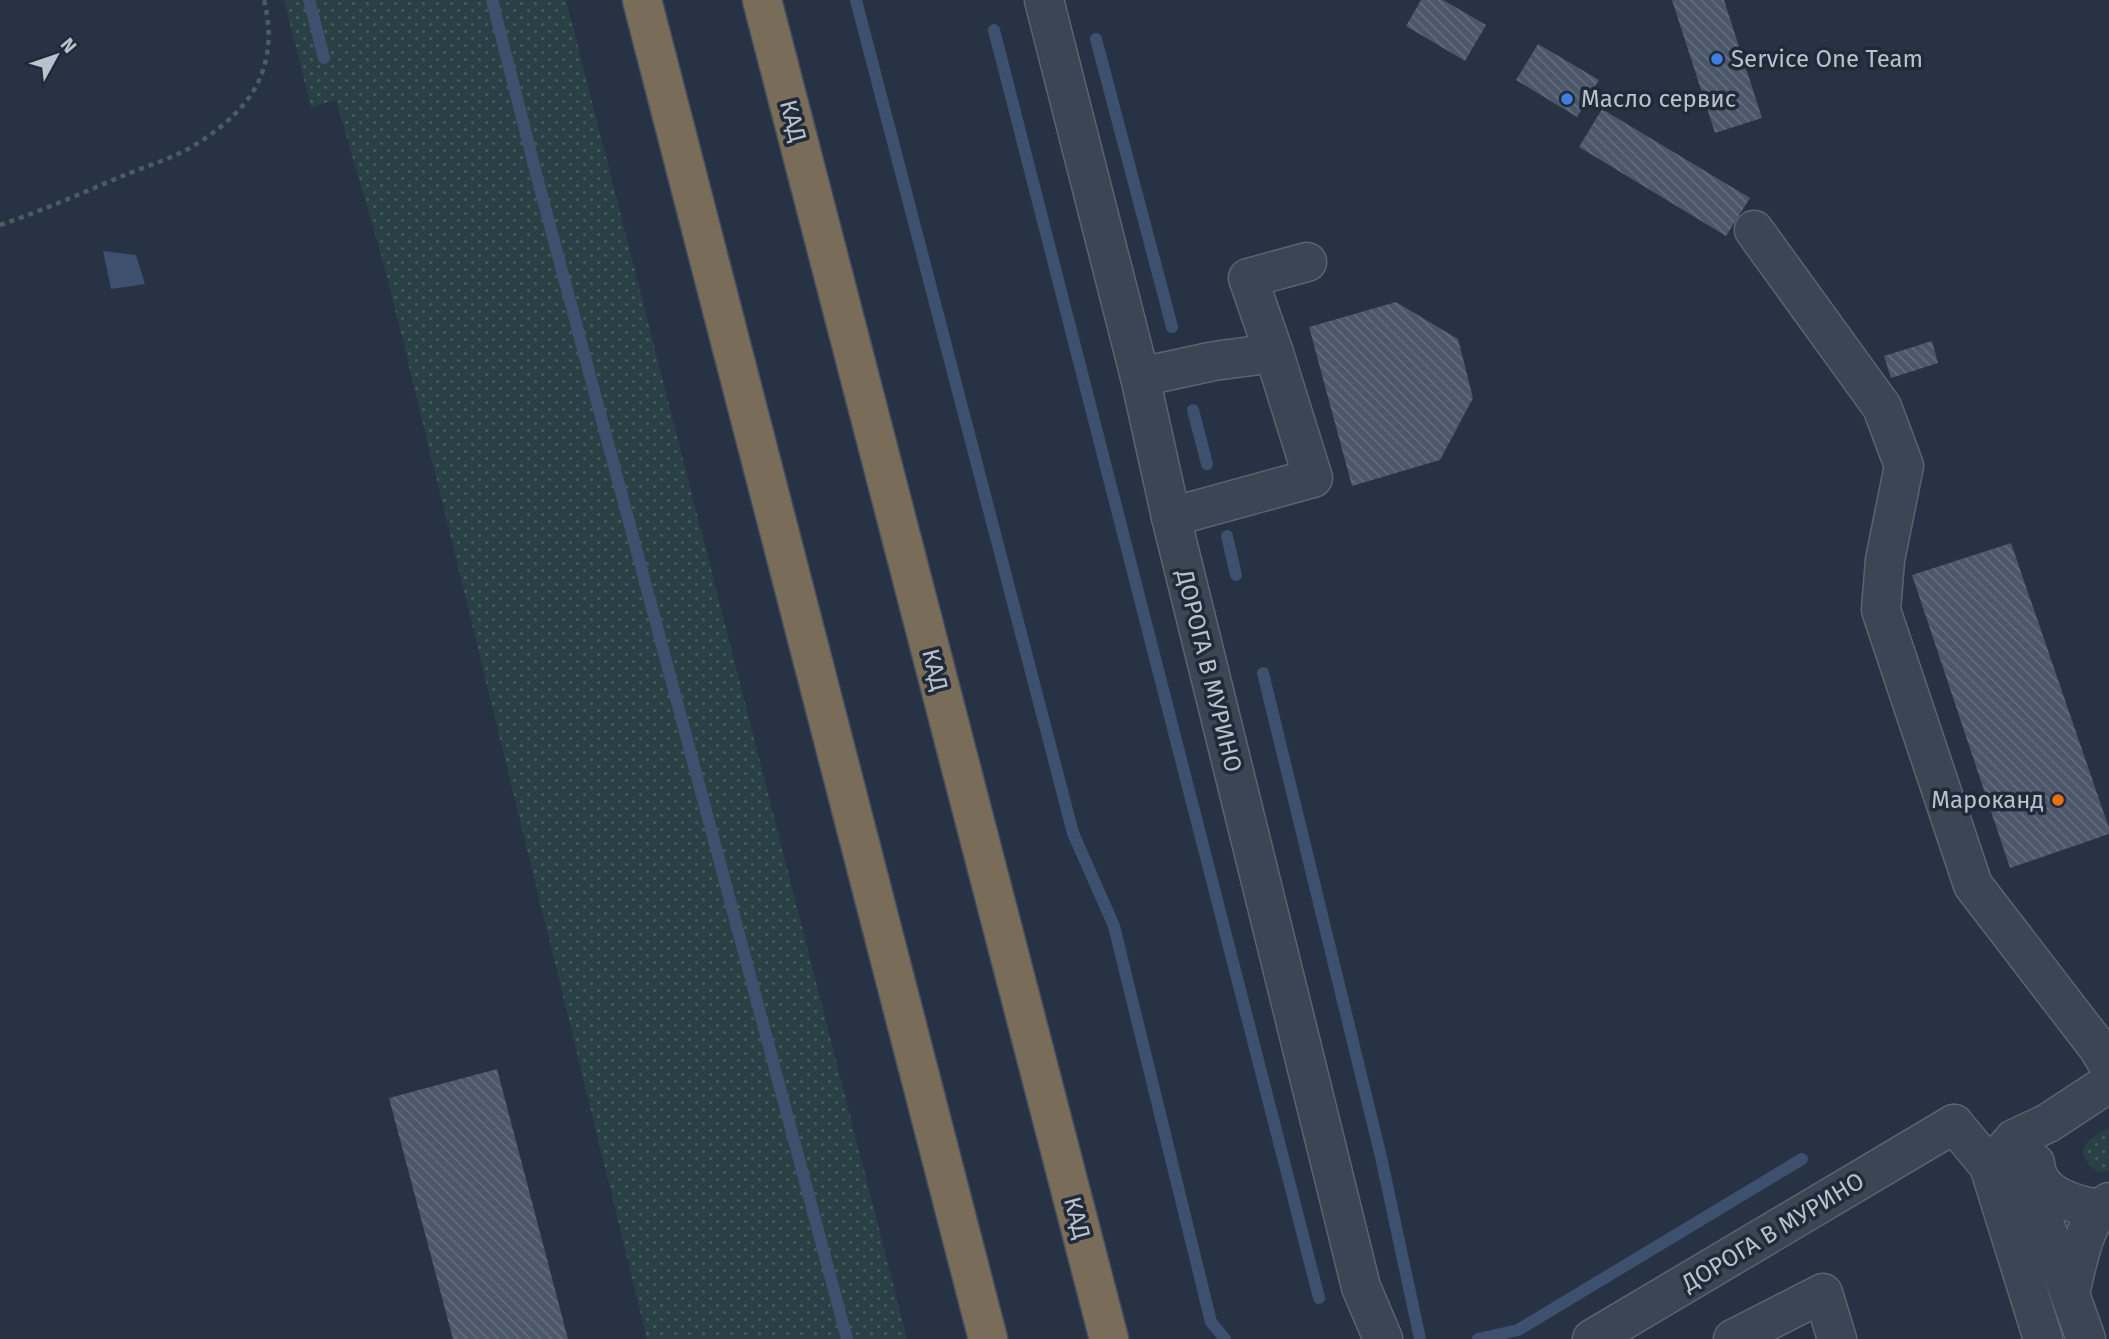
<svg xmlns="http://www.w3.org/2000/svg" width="2109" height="1339" viewBox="0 0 2109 1339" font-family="'Fira Sans',sans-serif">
<defs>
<pattern id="grass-dots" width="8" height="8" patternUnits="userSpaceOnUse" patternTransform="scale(1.75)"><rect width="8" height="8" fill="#294145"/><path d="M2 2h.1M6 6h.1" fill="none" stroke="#465b5f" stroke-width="1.8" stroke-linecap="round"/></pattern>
<pattern id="building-back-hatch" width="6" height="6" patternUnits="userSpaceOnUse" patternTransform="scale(1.75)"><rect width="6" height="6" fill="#4b576a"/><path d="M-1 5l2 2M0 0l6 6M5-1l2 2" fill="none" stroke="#636d7e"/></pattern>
</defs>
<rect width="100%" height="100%" fill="#273344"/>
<g fill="url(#grass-dots)">
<path d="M284,0H566L907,1339H647L385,268L336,100L311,107Z"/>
<path d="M2109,1128V1171L2098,1172C2070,1151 2085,1141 2109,1128Z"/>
</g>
<path fill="#3d506d" d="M103,251L136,255L145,284L111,289Z"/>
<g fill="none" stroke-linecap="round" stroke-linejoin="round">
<g stroke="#3d506d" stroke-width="12">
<path d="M309,0L324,58"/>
<path d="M492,0L537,177L847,1339"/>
<path d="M856,0L1073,833L1114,926L1211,1322L1225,1339"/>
<path d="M994,30L1319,1298"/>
<path d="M1096,39L1172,327"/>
<path d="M1193,410L1207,464"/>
<path d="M1227,536L1236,575"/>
<path d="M1263,673L1381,1157L1420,1339"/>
<path d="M1478,1339L1518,1330L1802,1159"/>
</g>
</g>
<g fill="url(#building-back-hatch)">
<path d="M1421,0H1443L1486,25L1465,61L1406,26Z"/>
<path d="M1672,0H1724L1762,118L1715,133Z"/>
<path d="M1538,44L1599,80L1577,117L1516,80Z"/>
<path d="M1602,109L1750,198L1726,236L1579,147Z"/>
<path d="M1396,302L1458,339L1473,398L1440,460L1352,486L1309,327Z"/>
<path d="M1932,341L1938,363L1891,378L1884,356Z"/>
<path d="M2011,543L2109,828V834L2010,868L1912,575Z"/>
<path d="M497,1069L568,1339H453L389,1098Z"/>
</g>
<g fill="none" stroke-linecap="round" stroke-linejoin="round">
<g stroke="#5a6371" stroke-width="41">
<g id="minor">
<path d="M1044,0L1140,377L1171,517L1361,1287L1383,1339"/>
<path d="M1754,230L1882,407L1904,466L1885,560L1881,610L1973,885L2099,1049L2109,1066"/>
<path d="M1274,353L1248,278L1307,262"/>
<path d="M1140,377L1214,361L1274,353L1313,478L1171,517"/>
<path d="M1954,1124L1989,1166L2043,1339"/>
<path d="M2014,1139L2086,1339"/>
<path d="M1998,1157L2014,1139L2048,1123L2109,1083"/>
<path d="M2035,1163C2037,1195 2072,1204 2097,1209"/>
<path d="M2070,1293C2077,1266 2084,1217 2109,1202"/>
<path d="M1592,1339L1954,1124"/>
<path d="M1733,1339L1823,1293L1837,1339"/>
</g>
</g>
<g stroke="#46505e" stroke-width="41">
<g id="highway">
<path d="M642,0L988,1339"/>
<path d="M762,0L1109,1339"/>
</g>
</g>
<path stroke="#485e61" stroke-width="4.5" stroke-dasharray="5 5" stroke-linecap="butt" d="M0,225C41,211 80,194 120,177C144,167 177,157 198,143C253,108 280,66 264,0"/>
<use href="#minor" stroke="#3c4553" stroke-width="38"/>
<use href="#highway" stroke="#796d59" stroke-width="38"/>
</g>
<g fill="#3f7fe0" stroke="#202a39" stroke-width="2.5">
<circle cx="1717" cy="59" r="7"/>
<circle cx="1567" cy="99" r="7"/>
</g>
<circle fill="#e8710a" stroke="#202a39" stroke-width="2.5" cx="2058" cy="800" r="7"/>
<g text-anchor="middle" stroke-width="7" stroke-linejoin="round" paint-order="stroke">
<g font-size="24" fill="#b9c1cd" stroke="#202a39" text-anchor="start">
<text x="1731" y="67">Service One Team</text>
<text x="1581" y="107">Масло сервис</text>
<text x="2044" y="808" text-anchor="end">Мароканд</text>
</g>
<g font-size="24" fill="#b9c1cd" stroke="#202a39">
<text transform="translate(793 121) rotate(75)" y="8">КАД</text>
<text transform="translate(935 670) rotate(76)" y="8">КАД</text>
<text transform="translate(1209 671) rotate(76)" y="8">ДОРОГА В МУРИНО</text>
<text transform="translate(1077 1218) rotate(75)" y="8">КАД</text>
<text transform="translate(1773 1232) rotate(-31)" y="8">ДОРОГА В МУРИНО</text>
</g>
</g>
<g transform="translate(56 56) rotate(50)" stroke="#202a39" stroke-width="5" paint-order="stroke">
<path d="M0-5L12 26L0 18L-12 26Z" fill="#b9c1cd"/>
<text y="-10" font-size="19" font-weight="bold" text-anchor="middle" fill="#b9c1cd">N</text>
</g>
</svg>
